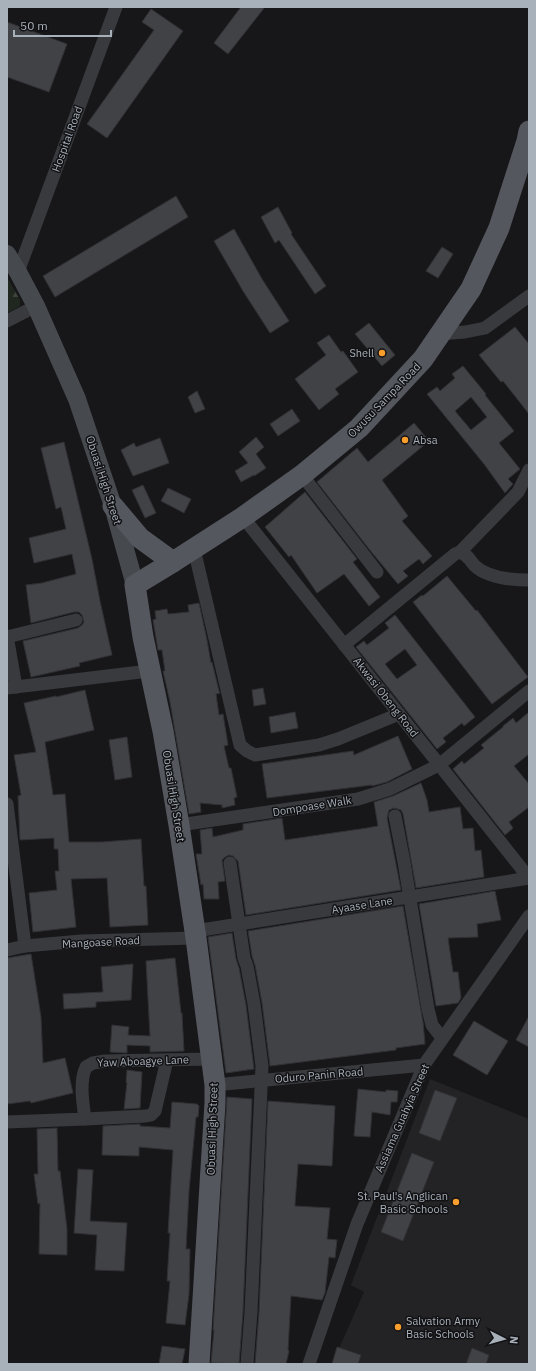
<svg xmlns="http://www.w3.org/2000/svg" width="536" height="1371" viewBox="0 0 536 1371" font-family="'IBM Plex Sans',sans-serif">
<defs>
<pattern id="forest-firs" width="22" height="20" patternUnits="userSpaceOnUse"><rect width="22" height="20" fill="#1f271f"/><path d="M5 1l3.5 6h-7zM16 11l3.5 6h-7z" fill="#3d443d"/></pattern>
</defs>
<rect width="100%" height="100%" fill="#171719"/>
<path fill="#232326" d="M430,1079L529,1119V1364H332L364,1292L351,1285Z"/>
<path fill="url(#forest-firs)" d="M7,277L20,300V306L7,313Z"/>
<g fill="#414246" stroke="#313135" fill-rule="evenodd">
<path d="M241,7H265L228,54L214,43Z"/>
<path d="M151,9L183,31L107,138L87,124L154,30L142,22Z"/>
<path d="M7,22L67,44L49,92L7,77Z"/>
<path d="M176,196L188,217L55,297L43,276Z"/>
<path d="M278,207L292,233L291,234L326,286L315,294L279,240L275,243L261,217Z"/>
<path d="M234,229L262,279L289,321L270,333L243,291L214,241Z"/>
<path d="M442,247L453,254L438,278L426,271Z"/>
<path d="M369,323L395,355L382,366L355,334Z"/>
<path d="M515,327L529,344V414L503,381L501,382L479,355Z"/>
<path d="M329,335L341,352L343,351L358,372L335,389L339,394L319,410L295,379L326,355L317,343Z"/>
<path d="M463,366L486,394L485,395L514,431L499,443L520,469L508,479L513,484L505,493L484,464L427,394L437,387L440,391L455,378L452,374ZM471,397L487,417L471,430L455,411Z"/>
<path d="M197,391L205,409L195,413L188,397Z"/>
<path d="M292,409L300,421L278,436L270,424Z"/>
<path d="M414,423L429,441L382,480L408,516L402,521L432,556L423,564L419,559L403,571L408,576L398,584L369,549L317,482L357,448L368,462Z"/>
<path d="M256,437L264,447L256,454L266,468L254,476V475L241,482L235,471L248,463L239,452Z"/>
<path d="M160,438L169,463L133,476L121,450L134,443L136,447Z"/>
<path d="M64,442L92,559L100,601L112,655L79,663L80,666L31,677L23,641L78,628L82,625L84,622L82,615L79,612H74L31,623L26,585L42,583L76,574L72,554L34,563L29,538L66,529L61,507L56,509L41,448Z"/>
<path d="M143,485L156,513L145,518L132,490Z"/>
<path d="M168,488L191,499L184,513L161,501Z"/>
<path d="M305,492L357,559L353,562L380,597L369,606L344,574L317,593L291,555L289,557L265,527Z"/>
<path d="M447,576L476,611L477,610L528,677L492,704L413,602L422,595L423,596Z"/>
<path d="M199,603L207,640L211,663L212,662L219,691L220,693L216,694L219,715L223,714L228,745L224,746L229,768H231L237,797L234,798L235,805L222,808V805L200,803L201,812L189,814L170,702L163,671H165L162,650H158L153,620L156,619L155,611L167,609L168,614L189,612L188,605Z"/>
<path d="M395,615L475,717L464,726L462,723L443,738L446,742L437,749L356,647L364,641L367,645L389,628L385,623ZM405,649L417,665L397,679L385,664Z"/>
<path d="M263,688L266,704L254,706L252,690Z"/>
<path d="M85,690L94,730L45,742L53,795L65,794L69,842H102L141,839L144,886H146L148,925L110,927L107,878L71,879L76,927L33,932L29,893L57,890L55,871H59L58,849H54V838L20,840L18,796L21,795L14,755L36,752L24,703L56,696V697Z"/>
<path d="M295,712L298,728L271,733L269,717Z"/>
<path d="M529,712V754L514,766L529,784V807L509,822L513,828L505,835L453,769L462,761L464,764L484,748L481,745L503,727V726L513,718L516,723Z"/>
<path d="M398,736L412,769L387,782L372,786V785L267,798L262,764L353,751L354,755Z"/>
<path d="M127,737L132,777L115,780L109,740Z"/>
<path d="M421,783L427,800L429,812L460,807L463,829L473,828L475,851L481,850L484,877L416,888L403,814L401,810L394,808L389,810L387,818L401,890L246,915L238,861L233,856L229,855L225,857L222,860L225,881L218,882L219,899H204L203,884L201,885L196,854H202L200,830L212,828L213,837L243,830V824L282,818L285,840L367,828L378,826L374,802L393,796Z"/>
<path d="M495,891L501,920L477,924L478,937L448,938L453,972H458L461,998L458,1003L436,1006L419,904Z"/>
<path d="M403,906L423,1022L425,1044L396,1048V1050L270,1066L262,1003L255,965L252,956L248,931Z"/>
<path d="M232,933L236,959L239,968L246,1005L254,1069L226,1073L208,937Z"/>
<path d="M31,954L41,1017L43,1063L65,1058L73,1093L31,1103L30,1101L7,1104V958Z"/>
<path d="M175,958L181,1013H182L184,1051L150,1052V1046L127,1045V1053L110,1052L112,1025L129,1027L128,1035L150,1036L146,961Z"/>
<path d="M133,964L131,1000L96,1002V1007L64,1009L63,994L103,992L101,967Z"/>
<path d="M529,1016V1047L516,1040Z"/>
<path d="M474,1021L508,1041L487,1075L453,1055Z"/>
<path d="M127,1070L142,1072L140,1108L124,1109L127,1083L126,1082Z"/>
<path d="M358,1089L386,1092V1090L398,1091L397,1102H391L390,1115L372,1112L370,1137L354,1136Z"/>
<path d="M435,1090L457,1098L440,1141L419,1133Z"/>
<path d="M227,1097L252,1099L243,1312L239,1364L211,1363L214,1330H213Z"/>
<path d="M268,1101L335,1106L332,1166L298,1164L295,1204V1206L330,1208L327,1239L337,1240L335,1258L329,1257L325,1293L322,1300L291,1296L288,1350L289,1351L286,1364H255L259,1313Z"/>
<path d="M172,1102L197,1104L199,1106L198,1117H196L189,1191L186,1249H190L189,1294L185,1325L166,1323L170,1281H167L170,1233H168L173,1150L139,1147V1156L102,1155L103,1126L140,1124V1126L170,1128Z"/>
<path d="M57,1128L58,1171H60L67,1229V1255L39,1254L40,1203L38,1204L34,1174H38L37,1129Z"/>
<path d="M412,1153L434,1162L403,1241L381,1232Z"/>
<path d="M78,1169L93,1170L90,1221L127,1223L124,1271L95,1270L97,1235L74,1233Z"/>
<path d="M162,1346L185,1349L182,1364H159Z"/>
<path d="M337,1347L361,1355L358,1364H332Z"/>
<path d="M472,1348L489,1355L486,1364H466Z"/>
</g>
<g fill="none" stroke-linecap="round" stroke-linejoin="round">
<g stroke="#383a3e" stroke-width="13">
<path d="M18,272L116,7"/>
<path d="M7,321L36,306"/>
<path d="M439,334L465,332L485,328L529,296"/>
<path d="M302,475L377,572"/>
<path d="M243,517L529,878"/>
<path d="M194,549L240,745L247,751L255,755L319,745L338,739L399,714"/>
<path d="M460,552L518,492L529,470"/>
<path d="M7,636L16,687"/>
<path d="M7,637L76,620"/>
<path d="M344,645L455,554L460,552C469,555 469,560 475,566C488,578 512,580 529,580"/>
<path d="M7,688L149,671"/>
<path d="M7,804L25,946"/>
<path d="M395,816L404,862L428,1009L432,1025L442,1038"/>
<path d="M179,825L358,799L390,789L439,765L529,691"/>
<path d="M230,863L244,958L247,966L254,1004L262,1066L251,1312L247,1364"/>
<path d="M195,931L529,878"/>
<path d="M7,950L25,946L81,941L196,938"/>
<path d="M215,1085L424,1065"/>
<path d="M85,1119L146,1116L151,1115L155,1111L167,1060"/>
<path d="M7,1122L85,1119C83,1103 79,1082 86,1067L93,1063L105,1061L212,1059"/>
<path d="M309,1364L357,1224L424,1065L529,916"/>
</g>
<path stroke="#46494e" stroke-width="18" d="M7,254L18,272L36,306L77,399L113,506L135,585"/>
<g stroke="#54575e" stroke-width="21">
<path d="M113,506L140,538L173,562"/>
<path d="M199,1364L215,1103V1085L196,938L179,825L163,731L143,637L135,585L173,562L243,517L302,475L359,428L423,359L471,289L499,228L527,141L529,131"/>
</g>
</g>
<g fill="#fa9e2e" stroke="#121214" stroke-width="1.5">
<circle cx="382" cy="353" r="4"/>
<circle cx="405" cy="440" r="4"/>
<circle cx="456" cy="1202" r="4"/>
<circle cx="398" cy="1327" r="4"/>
</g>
<g text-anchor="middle" stroke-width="3" stroke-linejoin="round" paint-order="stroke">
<g font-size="11" fill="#a8b0ba" stroke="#121214">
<text transform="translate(67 139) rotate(-70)" y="4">Hospital Road</text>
<text transform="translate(384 400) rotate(-46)" y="4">Owusu Sampa Road</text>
<text transform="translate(104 480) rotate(72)" y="4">Obuasi High Street</text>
<text transform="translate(386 697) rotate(52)" y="4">Akwasi Obeng Road</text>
<text transform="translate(174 796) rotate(81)" y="4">Obuasi High Street</text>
<text transform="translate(312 806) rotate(-9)" y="4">Dompoase Walk</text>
<text transform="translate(362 905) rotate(-9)" y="4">Ayaase Lane</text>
<text transform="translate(101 942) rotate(-3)" y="4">Mangoase Road</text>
<text transform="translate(143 1061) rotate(-2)" y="4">Yaw Aboagye Lane</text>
<text transform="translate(319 1075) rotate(-5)" y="4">Oduro Panin Road</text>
<text transform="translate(402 1118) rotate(-66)" y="4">Assiama Guahyia Street</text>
<text transform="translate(212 1129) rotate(-88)" y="4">Obuasi High Street</text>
</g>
<g font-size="11" fill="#a8b0ba" stroke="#121214" text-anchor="end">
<text x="374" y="357">Shell</text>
<text x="413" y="444" text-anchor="start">Absa</text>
<text x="448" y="1200">St. Paul's Anglican<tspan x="448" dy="13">Basic Schools</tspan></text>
<text x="406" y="1325" text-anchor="start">Salvation Army<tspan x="406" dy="13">Basic Schools</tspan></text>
</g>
</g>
<rect width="536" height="1371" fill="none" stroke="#a8b0ba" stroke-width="16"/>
<g transform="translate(504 1339) rotate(96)" stroke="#121214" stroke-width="3" paint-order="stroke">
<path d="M0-3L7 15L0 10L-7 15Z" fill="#a8b0ba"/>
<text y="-6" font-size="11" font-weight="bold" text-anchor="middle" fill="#a8b0ba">N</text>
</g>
<path d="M14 30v6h97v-6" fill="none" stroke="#a8b0ba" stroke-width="2"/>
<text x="20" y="30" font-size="12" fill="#a8b0ba" stroke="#121214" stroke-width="3" paint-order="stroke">50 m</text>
</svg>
